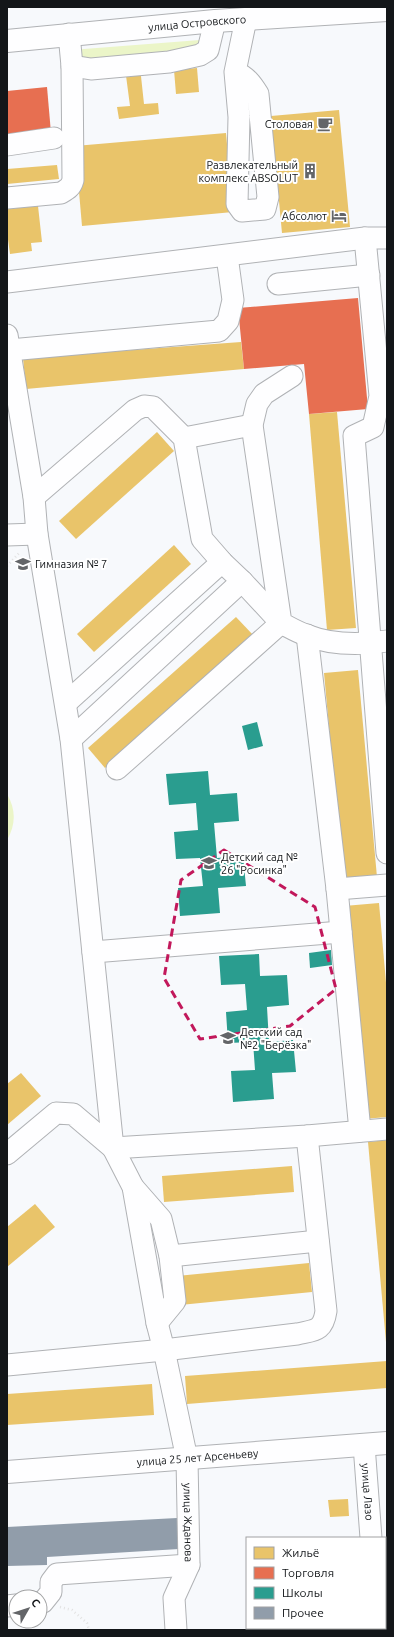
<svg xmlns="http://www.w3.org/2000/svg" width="394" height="1637" viewBox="0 0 394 1637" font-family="Ubuntu,sans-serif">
<rect width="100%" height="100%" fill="#f7f9fc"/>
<g fill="#ebf5c8">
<path d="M200,40L202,50L82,61L71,50Z"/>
<path d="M7,794C16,809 16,825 7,840Z"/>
</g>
<g fill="#e9c46a">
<path d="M140,67L144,104L158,103L159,114L119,119L117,107L130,106L125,68Z"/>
<path d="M197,68L199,92L176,94L174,70Z"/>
<path d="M339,110L350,227L282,233L271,116Z"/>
<path d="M226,133L233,212L82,226L75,146Z"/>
<path d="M57,165L59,179L7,184V169Z"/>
<path d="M38,206L42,242L31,243L32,251L10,254L7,232V209Z"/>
<path d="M241,342L244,369L26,389L23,358Z"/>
<path d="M337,412L356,628L327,630L309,414Z"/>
<path d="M157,432L174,451L76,539L59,521Z"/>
<path d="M174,545L191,564L94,652L77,634Z"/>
<path d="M236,617L254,636L105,768L88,748Z"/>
<path d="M358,670L377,877L343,880L324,673Z"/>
<path d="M379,903L387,994V1117L364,1119L344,906Z"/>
<path d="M21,1073L41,1096L7,1125V1084Z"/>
<path d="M387,1140V1342H386L368,1142Z"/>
<path d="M292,1166L294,1192L164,1202L162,1176Z"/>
<path d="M35,1204L55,1227L7,1267V1227Z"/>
<path d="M309,1263L312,1292L180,1305L177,1276Z"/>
<path d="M387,1361V1388L187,1404L185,1376Z"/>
<path d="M152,1384L154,1415L7,1425V1394Z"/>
<path d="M348,1499L349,1516L330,1517L328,1500Z"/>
<rect x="342" y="1628" width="16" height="2"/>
</g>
<g fill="#e76f51">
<path d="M47,87L51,133L7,136V91Z"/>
<path d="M358,298L368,409L309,414L304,364L244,369L238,308Z"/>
</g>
<g fill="#2a9d8f">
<path d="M257,722L263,746L248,750L242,726Z"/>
<path d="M208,771L210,795L237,793L239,821L214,823L217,858L243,856L246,886L218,888L220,913L180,916L178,888L203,886L200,858L176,859L174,832L198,830L196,803L169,805L166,774Z"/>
<path d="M331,950L332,965L310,968L309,953Z"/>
<path d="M259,954L260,976L287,975L289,1005L267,1007L269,1042L293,1040L296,1072L272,1073L274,1099L233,1102L231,1071L255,1070L253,1042L228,1043L226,1012L247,1010L245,984L221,985L219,956Z"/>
</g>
<path fill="#919daa" d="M177,1518L179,1549L47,1557V1565L7,1566V1527Z"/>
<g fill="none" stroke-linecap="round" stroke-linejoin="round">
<g stroke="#b0b2b5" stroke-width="23">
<g id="minor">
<path d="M72,66L91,69L169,62L200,55L208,50L215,21"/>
<path d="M235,72C246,76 252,84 258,94L268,197L265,209L242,211L237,204L239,117L235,72L246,19"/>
<path d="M7,145L54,138"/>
<path d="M7,198L61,193C68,189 71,187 73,180L72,66L69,34"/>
<path d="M365,238L380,396L373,427L354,436L387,853"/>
<path d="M7,282L365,238H387"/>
<path d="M278,284L369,275"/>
<path id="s1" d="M7,335L34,497L37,534L71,739L113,1148L133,1187L157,1323L164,1350L187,1459L189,1565L174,1598L176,1630"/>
<path d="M10,350L219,331L228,321L233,300L227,256"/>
<path d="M292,376L264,394L257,404L252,425L281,623C289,627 297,632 306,635C331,645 361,645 387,641"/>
<path d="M184,438L252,425"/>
<path d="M34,497L135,410L144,406L153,407L184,438L202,539L222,562L242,581L71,739"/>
<path d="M7,535L37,534"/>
<path d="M307,635L337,889L360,1131"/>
<path d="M66,703L222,562"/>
<path d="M117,769L281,623L242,581"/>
<path d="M337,889L387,885"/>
<path d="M93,952L341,932"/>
<path d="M7,1154L56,1113L73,1114L113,1148L307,1136L387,1129"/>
<path d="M133,1187L161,1219L170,1256L175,1301L157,1323"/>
<path d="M170,1256L318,1241"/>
<path d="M7,1365L164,1350L297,1334C314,1330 323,1332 326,1311L307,1136"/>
<path id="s2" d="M364,1445L371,1538"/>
<path d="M40,1602H43L51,1592V1582L57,1574L189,1565"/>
<path d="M7,1606L16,1605"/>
<path d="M379,1628V1630"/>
</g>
</g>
<g stroke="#b0b2b5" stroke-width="24">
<g id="major">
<path id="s3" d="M7,41L215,21L387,10"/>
<path id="s4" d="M7,1472L387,1443"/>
</g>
</g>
<g stroke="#e2e2e2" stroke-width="2.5" stroke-dasharray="1 3" stroke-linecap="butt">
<path d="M7,566L20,552"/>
<path d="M60,1607L72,1610L87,1623L89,1630"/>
</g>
<use href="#minor" stroke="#fefeff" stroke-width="21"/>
<use href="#major" stroke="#fefeff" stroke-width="22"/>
</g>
<path fill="none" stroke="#c2185b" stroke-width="3" stroke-dasharray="8 5" stroke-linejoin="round" d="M224,850L315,907L336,989L290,1026L200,1039L164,978L181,880Z"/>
<defs>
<g id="cafe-bare" transform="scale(1.2)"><path d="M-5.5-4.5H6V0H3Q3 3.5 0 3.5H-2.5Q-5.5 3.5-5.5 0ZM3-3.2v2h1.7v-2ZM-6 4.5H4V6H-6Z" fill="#636568" stroke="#fff" stroke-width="2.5" paint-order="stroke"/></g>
<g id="building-bare" transform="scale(1.2)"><path d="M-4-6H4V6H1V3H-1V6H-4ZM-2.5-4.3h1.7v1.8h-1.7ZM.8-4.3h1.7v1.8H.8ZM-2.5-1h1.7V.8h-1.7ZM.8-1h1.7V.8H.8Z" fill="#636568" stroke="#fff" stroke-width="2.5" paint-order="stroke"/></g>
<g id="hotel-bare" transform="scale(1.2)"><path d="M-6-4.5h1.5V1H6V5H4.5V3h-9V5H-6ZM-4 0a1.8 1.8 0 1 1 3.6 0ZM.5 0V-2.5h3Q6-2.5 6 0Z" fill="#636568" stroke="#fff" stroke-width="2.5" paint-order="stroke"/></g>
<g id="school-bare" transform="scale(1.2)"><path d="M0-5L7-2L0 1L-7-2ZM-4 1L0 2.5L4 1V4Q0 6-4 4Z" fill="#636568" stroke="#fff" stroke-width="2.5" paint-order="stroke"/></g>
</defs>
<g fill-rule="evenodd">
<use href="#cafe-bare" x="325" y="124"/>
<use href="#building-bare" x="310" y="171"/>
<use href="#hotel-bare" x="339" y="216"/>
<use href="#school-bare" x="23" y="564"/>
<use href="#school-bare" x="209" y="863"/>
<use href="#school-bare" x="228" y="1038"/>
</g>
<g text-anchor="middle" stroke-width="4" stroke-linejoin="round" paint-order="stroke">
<g font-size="11" fill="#131619" stroke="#fff">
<text dy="4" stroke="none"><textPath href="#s3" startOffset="191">улица Островского</textPath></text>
<text dy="4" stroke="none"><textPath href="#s4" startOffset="191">улица 25 лет Арсеньеву</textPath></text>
<text dy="4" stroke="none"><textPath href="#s2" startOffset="47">улица Лазо</textPath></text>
<text dy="4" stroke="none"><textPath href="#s1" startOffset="1205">улица Жданова</textPath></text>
</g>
<g font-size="11" fill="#131619" stroke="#fff" text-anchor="end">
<text x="313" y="128">Столовая</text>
<text x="298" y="169">Развлекательный<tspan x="298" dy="13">комплекс ABSOLUT</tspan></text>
<text x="327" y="220">Абсолют</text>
<text x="35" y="568" text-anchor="start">Гимназия № 7</text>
<text x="221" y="861" text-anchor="start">Детский сад №<tspan x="221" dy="13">26 "Росинка"</tspan></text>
<text x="240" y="1036" text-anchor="start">Детский сад<tspan x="240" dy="13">№2 "Берёзка"</tspan></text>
</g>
</g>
<rect width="394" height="1637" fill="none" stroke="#131619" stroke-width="16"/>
<rect x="246" y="1537" width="140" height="92" fill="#ffffff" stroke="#a1a2a3"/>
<rect x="254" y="1547" width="20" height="12" fill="#e9c46a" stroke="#a1a2a3"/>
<text x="282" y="1557" font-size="12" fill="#131619">Жильё</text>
<rect x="254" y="1567" width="20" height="12" fill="#e76f51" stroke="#a1a2a3"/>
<text x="282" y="1577" font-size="12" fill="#131619">Торговля</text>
<rect x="254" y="1587" width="20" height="12" fill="#2a9d8f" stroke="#a1a2a3"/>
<text x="282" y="1597" font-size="12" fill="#131619">Школы</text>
<rect x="254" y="1607" width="20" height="12" fill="#919daa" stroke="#a1a2a3"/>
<text x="282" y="1617" font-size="12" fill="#131619">Прочее</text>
<g transform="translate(28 1609) rotate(51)"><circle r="19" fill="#ffffff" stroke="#a1a2a3"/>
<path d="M0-3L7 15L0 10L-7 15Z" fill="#636568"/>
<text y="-6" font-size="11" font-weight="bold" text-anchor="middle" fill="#131619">С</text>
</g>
</svg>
